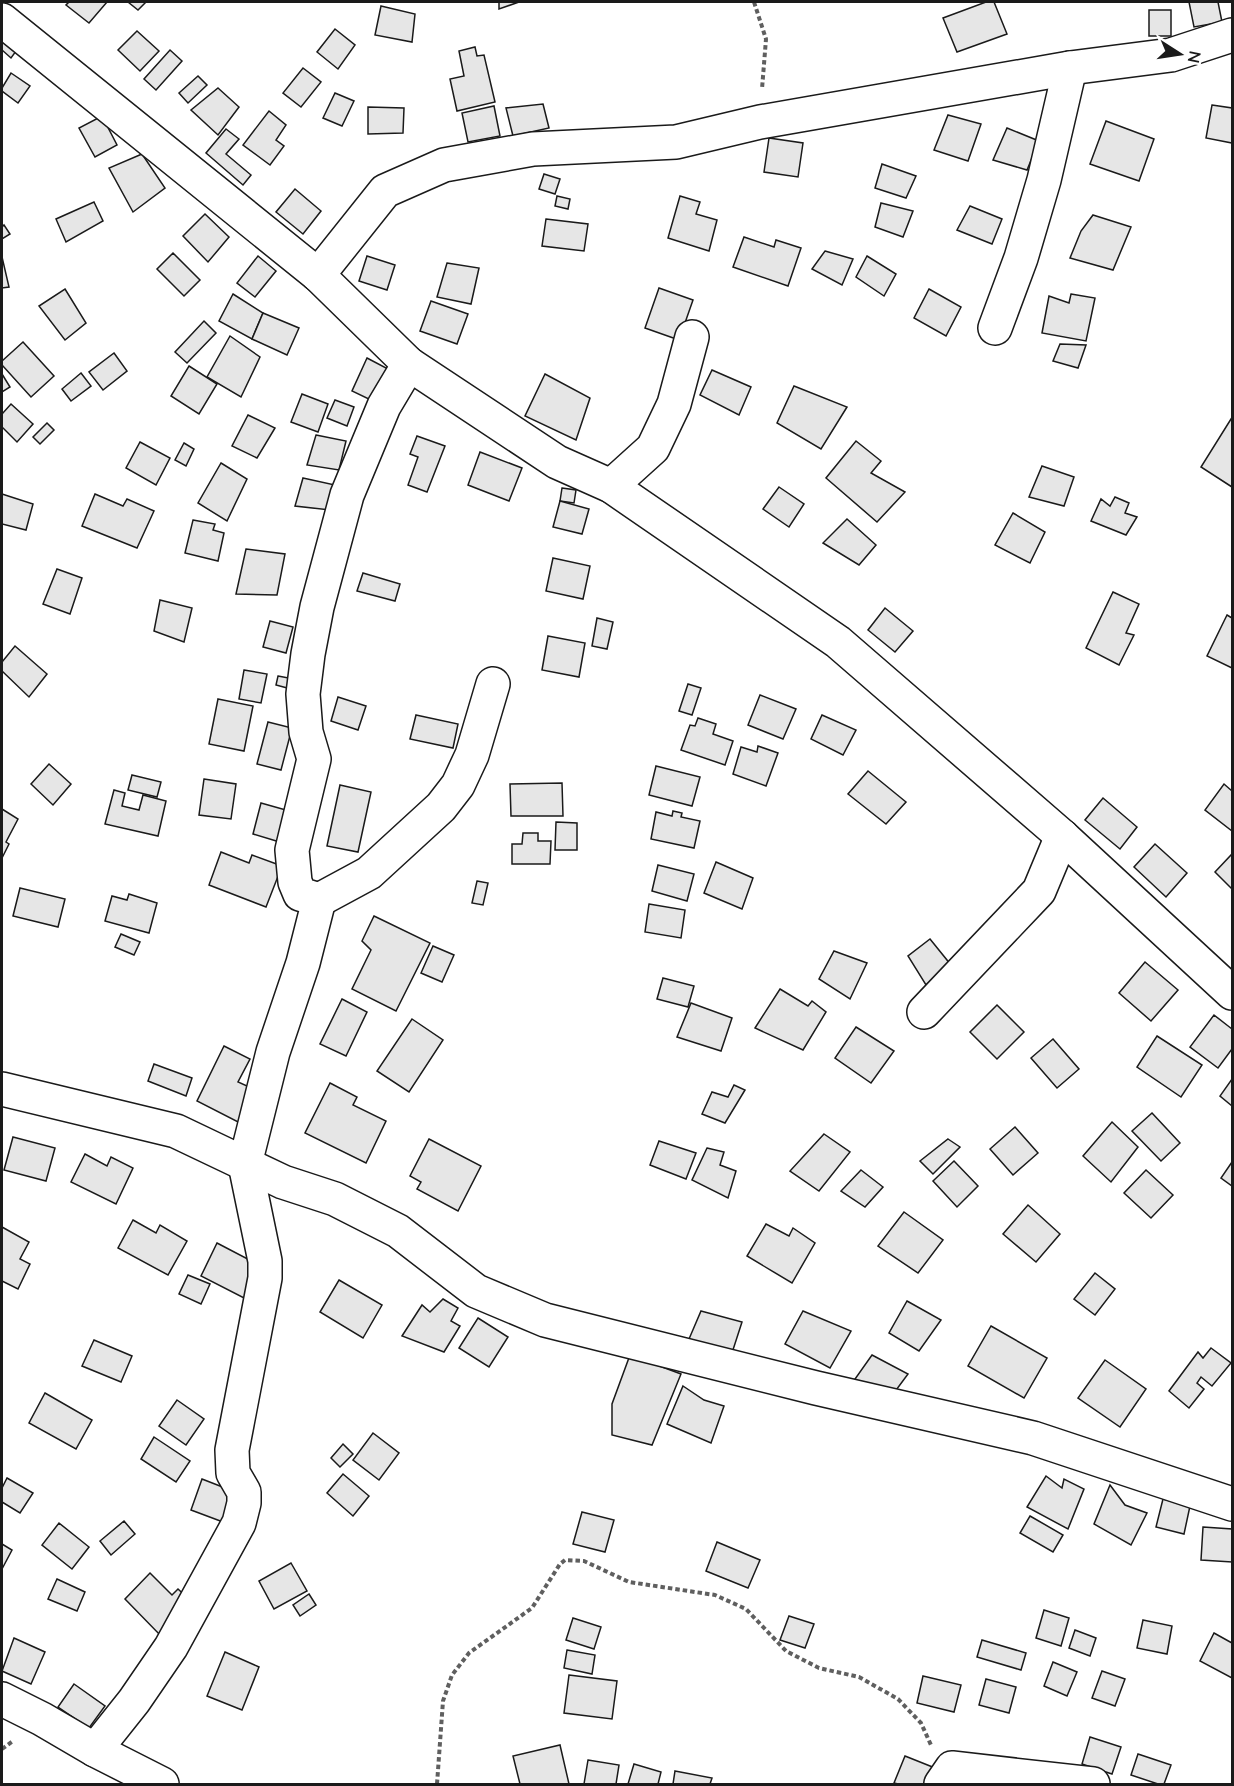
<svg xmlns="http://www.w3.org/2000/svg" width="1234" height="1786" viewBox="0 0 1234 1786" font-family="'Nunito Sans',sans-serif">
<rect width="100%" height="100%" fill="#fff"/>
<g fill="#e6e6e6" stroke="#1a1a1a" stroke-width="1.5">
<path d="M69,2H107L89,23L66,5Z"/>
<path d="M128,2H146L138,10Z"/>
<path d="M499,2H519L499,9Z"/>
<path d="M986,2H994L1007,34L957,52L943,18Z"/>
<path d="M1189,2H1218L1222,22L1194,27Z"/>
<path d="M381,6L415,14L412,42L375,35Z"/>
<rect x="1149" y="10" width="22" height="26"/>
<path d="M2,27L22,43L11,58L2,50Z"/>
<path d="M335,29L355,45L338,69L317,52Z"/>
<path d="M137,31L159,51L140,71L118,50Z"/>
<path d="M475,47L477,56L484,55L495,102L457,111L450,79L464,76L459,51Z"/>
<path d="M170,50L182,61L156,90L144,79Z"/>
<path d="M303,68L321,82L301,107L283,93Z"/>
<path d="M11,73L30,86L18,103L2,91V88Z"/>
<path d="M198,76L207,85L188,103L179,93Z"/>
<path d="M218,88L239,107L218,135L191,110Z"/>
<path d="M335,93L354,101L342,126L323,118Z"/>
<path d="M543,104L549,128L513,136L506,108Z"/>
<path d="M1212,105L1232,108V143L1206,138Z"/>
<path d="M494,106L500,136L468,142L462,113Z"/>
<path d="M368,107L404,108L403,133L368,134Z"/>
<path d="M269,111L286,125L276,140L284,146L270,165L243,145Z"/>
<path d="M948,115L981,124L968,161L934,150Z"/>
<path d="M102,116L117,145L95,157L79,128Z"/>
<path d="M1106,121L1154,139L1139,181L1090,164Z"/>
<path d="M1007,128L1039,141L1027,170L993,160Z"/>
<path d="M226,129L239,139L226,154L251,175L243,185L206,153Z"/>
<path d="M769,138L803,143L798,177L764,172Z"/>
<path d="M142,154L165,188L133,212L109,168Z"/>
<path d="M882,164L916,176L906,198L875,188Z"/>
<path d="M544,174L560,179L555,194L539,189Z"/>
<path d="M295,189L321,211L303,234L276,212Z"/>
<path d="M557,196L570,199L568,209L555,206Z"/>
<path d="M680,196L700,202L696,214L717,220L709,251L668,238Z"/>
<path d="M94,202L103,221L66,242L56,219Z"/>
<path d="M881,203L913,211L903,237L875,227Z"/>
<path d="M970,206L1002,219L992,244L957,230Z"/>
<path d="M205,214L229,237L208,262L183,236Z"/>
<path d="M1093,215L1131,227L1113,270L1070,258L1081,231Z"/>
<path d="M546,219L588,224L584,251L542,246Z"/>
<path d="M4,225L10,234L2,239V227Z"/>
<path d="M744,237L774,247L776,240L801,248L788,286L733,267Z"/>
<path d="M825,251L853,259L842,285L812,269Z"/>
<path d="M173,253L200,280L184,296L157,269Z"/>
<path d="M258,256L276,271L255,297L237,283Z"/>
<path d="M367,256L395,265L387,290L359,281Z"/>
<path d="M867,256L896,274L884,296L856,277Z"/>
<path d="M2,257L9,287L2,288Z"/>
<path d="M447,263L479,268L471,304L437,297Z"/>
<path d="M659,288L693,300L679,340L645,328Z"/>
<path d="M65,289L86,323L65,340L39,306Z"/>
<path d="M929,289L961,307L946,336L914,318Z"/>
<path d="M233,294L263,313L252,339L219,321Z"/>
<path d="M1071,294L1095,298L1086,341L1042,333L1049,296L1069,303Z"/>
<path d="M431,301L468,314L457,344L420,331Z"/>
<path d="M263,313L299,328L287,355L252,339Z"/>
<path d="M204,321L216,333L187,363L175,352Z"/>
<path d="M230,336L260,357L241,397L207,377Z"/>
<path d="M23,342L54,376L31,397L2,365V361Z"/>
<path d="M1060,344L1086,345L1078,368L1053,361Z"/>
<path d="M114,353L127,371L103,390L89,372Z"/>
<path d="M367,358L390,370L375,402L352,391Z"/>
<path d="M189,366L217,384L199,414L171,396Z"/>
<path d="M712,370L751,387L739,415L700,395Z"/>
<path d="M81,373L91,386L71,401L62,389Z"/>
<path d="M2,374L10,387L2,392Z"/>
<path d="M545,374L590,398L576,440L525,416Z"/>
<path d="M794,386L847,407L821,449L777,423Z"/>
<path d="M302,394L328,404L318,432L291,422Z"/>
<path d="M335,400L354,407L347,426L327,418Z"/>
<path d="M11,404L33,424L17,442L2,427V414Z"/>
<path d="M248,415L275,428L257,458L232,446Z"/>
<path d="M1231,419L1232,420V487L1201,467Z"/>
<path d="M47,423L54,430L40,444L33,437Z"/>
<path d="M316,435L346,441L339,470L307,465Z"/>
<path d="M417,436L445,446L427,492L408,485L418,457L410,454Z"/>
<path d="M856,441L881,461L871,473L905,492L877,522L826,478Z"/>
<path d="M140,442L170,458L156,485L126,468Z"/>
<path d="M184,443L194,449L186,466L175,460Z"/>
<path d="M480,452L522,468L509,501L468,485Z"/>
<path d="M221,463L247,479L227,521L198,503Z"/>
<path d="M1042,466L1074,477L1064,506L1029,497Z"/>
<path d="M303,478L335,485L330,510L295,506Z"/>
<path d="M779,487L804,504L789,527L763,509Z"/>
<path d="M562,488L576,490L574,503L560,501Z"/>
<path d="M2,494L33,504L26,530L2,524Z"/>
<path d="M95,494L123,506L127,499L154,511L137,548L82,526Z"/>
<path d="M1115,497L1129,503L1125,513L1137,517L1126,535L1091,521L1101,499L1110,506Z"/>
<path d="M560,501L589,509L582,534L553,527Z"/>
<path d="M1013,513L1045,532L1030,563L995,545Z"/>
<path d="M847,519L876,545L859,565L823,543Z"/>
<path d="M193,520L215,524L213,530L224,533L218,561L185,553Z"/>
<path d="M246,549L285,554L277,595L236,594Z"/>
<path d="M553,558L590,566L583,599L546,591Z"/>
<path d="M57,569L82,578L70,614L43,604Z"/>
<path d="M363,573L400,584L395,601L357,591Z"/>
<path d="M1113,592L1139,604L1126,633L1134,635L1119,665L1086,648Z"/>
<path d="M160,600L192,608L184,642L154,631Z"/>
<path d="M885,608L913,631L895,652L868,630Z"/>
<path d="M1227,615L1232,618V668L1207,656Z"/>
<path d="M597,618L613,622L607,649L592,646Z"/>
<path d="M270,621L293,627L286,653L263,647Z"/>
<path d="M548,636L585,643L579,677L542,670Z"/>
<path d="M15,646L47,674L29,697L2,671V662Z"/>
<path d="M244,670L267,674L261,703L239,699Z"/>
<path d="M278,676L294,679L291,689L276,685Z"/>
<path d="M688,684L701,688L692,715L679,711Z"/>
<path d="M760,695L796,709L783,739L748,725Z"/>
<path d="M338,697L366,706L358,730L331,721Z"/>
<path d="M218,699L253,706L244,751L209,744Z"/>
<path d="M416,715L458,724L453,748L410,739Z"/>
<path d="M822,715L856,730L843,755L811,739Z"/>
<path d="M698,718L716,724L713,734L733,741L725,765L681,750L690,725L695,726Z"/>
<path d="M268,722L292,728L281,770L257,764Z"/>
<path d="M758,746L778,753L766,786L733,774L741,747L757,752Z"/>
<path d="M49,764L71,784L53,805L31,784Z"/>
<path d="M656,766L700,777L692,806L649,795Z"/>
<path d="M868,771L906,802L886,824L848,794Z"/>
<path d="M132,775L161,782L157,797L128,790Z"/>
<path d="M204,779L236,784L231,819L199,815Z"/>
<path d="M562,783L563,816H511L510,784Z"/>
<path d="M1224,784L1232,791V831L1205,810Z"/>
<path d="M340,785L371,792L358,852L327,846Z"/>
<path d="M114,790L125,793L122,806L139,810L143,795L166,801L158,836L105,824Z"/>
<path d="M1103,798L1137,827L1120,849L1085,820Z"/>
<path d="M261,803L293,812L283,843L253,834Z"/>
<path d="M2,809L18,819L6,842L9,844L2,858Z"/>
<path d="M673,811L682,813L681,817L700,821L694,848L651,839L656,812L672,816Z"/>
<path d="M556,822L577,823V850H555Z"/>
<path d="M523,833H538V841H551L550,864H512V844H522Z"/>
<path d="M1155,844L1187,873L1166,897L1134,867Z"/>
<path d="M221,852L249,863L252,855L282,866L266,907L209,885Z"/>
<path d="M1232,854V889L1215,872Z"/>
<path d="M716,862L753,878L742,909L704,893Z"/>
<path d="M658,865L694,874L687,901L652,891Z"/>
<path d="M477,881L488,883L483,905L472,903Z"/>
<path d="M20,888L65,899L58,927L13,916Z"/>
<path d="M129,894L157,903L149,933L105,921L112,896L127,900Z"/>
<path d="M649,904L685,910L681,938L645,932Z"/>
<path d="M374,916L430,943L396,1011L352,989L371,950L362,941Z"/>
<path d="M121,934L140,942L134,955L115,947Z"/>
<path d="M930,939L951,965L926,985L908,956Z"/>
<path d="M433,946L454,955L442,982L421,973Z"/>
<path d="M834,951L867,963L850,999L819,979Z"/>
<path d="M1145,962L1178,990L1151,1021L1119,993Z"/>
<path d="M663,978L694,986L688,1007L657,999Z"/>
<path d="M780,989L808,1006L812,1001L826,1012L803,1050L755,1028Z"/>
<path d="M342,999L367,1012L346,1056L320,1044Z"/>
<path d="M691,1003L732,1018L721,1051L677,1037Z"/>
<path d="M997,1005L1024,1032L997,1059L970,1032Z"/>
<path d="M1214,1015L1232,1029V1049L1218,1068L1190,1047Z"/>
<path d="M412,1019L443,1040L409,1092L377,1071Z"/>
<path d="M856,1027L894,1051L871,1083L835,1058Z"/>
<path d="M1157,1036L1202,1065L1181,1097L1137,1067Z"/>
<path d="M1053,1039L1079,1069L1057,1088L1031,1058Z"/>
<path d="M224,1046L250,1059L238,1082L258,1091L242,1124L197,1101Z"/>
<path d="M154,1064L192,1078L186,1096L148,1081Z"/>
<path d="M1232,1079V1106L1220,1096Z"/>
<path d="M330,1083L357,1097L353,1105L386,1121L366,1163L305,1133Z"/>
<path d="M734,1085L745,1090L725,1123L702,1114L712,1092L728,1097Z"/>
<path d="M1152,1113L1180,1143L1161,1161L1132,1131Z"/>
<path d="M1112,1122L1138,1147L1111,1182L1083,1156Z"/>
<path d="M1015,1127L1038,1153L1013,1175L990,1149Z"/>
<path d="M824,1134L850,1152L819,1191L790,1171Z"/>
<path d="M13,1137L55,1148L46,1181L4,1170Z"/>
<path d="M429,1139L481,1166L458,1211L417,1189L421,1182L410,1176Z"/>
<path d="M948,1139L960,1147L933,1174L920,1161Z"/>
<path d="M659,1141L696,1153L686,1179L650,1165Z"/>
<path d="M707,1148L724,1152L720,1165L736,1171L728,1198L692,1180Z"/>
<path d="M85,1154L107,1166L111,1157L133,1168L116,1204L71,1182Z"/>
<path d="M954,1161L978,1186L957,1207L933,1181Z"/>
<path d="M1232,1162V1186L1221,1178Z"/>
<path d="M861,1170L883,1187L865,1207L841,1191Z"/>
<path d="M1146,1170L1173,1195L1151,1218L1124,1193Z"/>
<path d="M1028,1205L1060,1234L1036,1262L1003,1234Z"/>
<path d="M904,1212L943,1240L918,1273L878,1246Z"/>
<path d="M133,1220L156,1233L160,1225L187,1241L168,1275L118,1248Z"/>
<path d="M766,1224L789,1236L793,1228L815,1243L792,1283L747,1256Z"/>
<path d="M2,1227L29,1242L20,1259L30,1264L18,1289L2,1281Z"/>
<path d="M217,1243L263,1267L246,1299L201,1276Z"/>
<path d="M1095,1273L1115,1289L1095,1315L1074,1299Z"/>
<path d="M188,1275L210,1284L201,1304L179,1294Z"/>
<path d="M339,1280L382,1305L363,1338L320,1312Z"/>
<path d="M443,1299L458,1308L451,1321L460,1326L444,1352L402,1336L422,1305L430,1312Z"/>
<path d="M907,1301L941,1320L919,1351L889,1333Z"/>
<path d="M701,1311L742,1322L731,1356L689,1339Z"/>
<path d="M803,1311L851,1331L830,1368L785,1344Z"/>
<path d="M478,1318L508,1337L489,1367L459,1348Z"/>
<path d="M991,1326L1047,1358L1024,1398L968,1366Z"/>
<path d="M94,1340L132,1356L121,1382L82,1366Z"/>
<path d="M1211,1348L1231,1363L1212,1386L1201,1377L1197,1383L1204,1389L1189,1408L1169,1391L1198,1352L1203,1358Z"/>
<path d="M630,1355L681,1374L652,1445L612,1435V1404Z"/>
<path d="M872,1355L908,1374L888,1401L855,1379Z"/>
<path d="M1105,1360L1146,1389L1120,1427L1078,1398Z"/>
<path d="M683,1386L704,1400L724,1406L711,1443L667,1424Z"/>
<path d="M45,1393L92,1420L76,1449L29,1423Z"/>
<path d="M177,1400L204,1419L186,1445L159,1426Z"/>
<path d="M373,1433L399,1453L379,1480L353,1460Z"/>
<path d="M154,1437L190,1461L176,1482L141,1459Z"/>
<path d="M343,1444L353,1454L340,1467L331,1458Z"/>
<path d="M343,1474L369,1496L353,1516L327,1493Z"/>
<path d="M1046,1476L1062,1488L1064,1479L1084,1489L1068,1529L1027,1507Z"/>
<path d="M7,1478L33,1493L20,1513L2,1502V1488Z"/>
<path d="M202,1479L243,1495L231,1525L191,1510Z"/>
<path d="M1110,1485L1125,1505L1147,1513L1131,1545L1094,1524Z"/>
<path d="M1163,1499L1190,1506L1184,1534L1156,1527Z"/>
<path d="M582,1512L614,1520L605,1552L573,1544Z"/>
<path d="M1030,1516L1063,1535L1053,1552L1020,1533Z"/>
<path d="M124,1521L135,1534L111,1555L100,1541Z"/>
<path d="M59,1523L89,1547L72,1569L42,1545Z"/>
<path d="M1203,1527L1232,1529V1562L1201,1560Z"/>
<path d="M717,1542L760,1560L748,1588L706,1571Z"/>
<path d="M2,1544L12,1550L2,1569Z"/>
<path d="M291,1563L307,1591L274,1609L259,1581Z"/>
<path d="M150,1573L172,1595L178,1589L193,1603L161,1636L125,1599Z"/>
<path d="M57,1579L85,1592L77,1611L48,1599Z"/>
<path d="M309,1594L316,1605L300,1616L293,1605Z"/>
<path d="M1044,1610L1069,1618L1061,1646L1036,1638Z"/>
<path d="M789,1616L814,1624L805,1648L780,1640Z"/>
<path d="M573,1618L601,1627L594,1649L566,1640Z"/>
<path d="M1143,1620L1172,1626L1167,1654L1137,1648Z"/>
<path d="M1075,1630L1096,1638L1090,1656L1069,1648Z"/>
<path d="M1214,1633L1232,1643V1678L1200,1661Z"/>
<path d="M14,1638L45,1652L31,1684L2,1671Z"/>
<path d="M982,1640L1026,1653L1021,1670L977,1657Z"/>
<path d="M567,1650L595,1655L592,1674L564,1668Z"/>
<path d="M225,1652L259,1667L242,1710L207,1696Z"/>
<path d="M1053,1662L1077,1672L1067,1696L1044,1686Z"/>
<path d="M1102,1671L1125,1679L1115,1706L1092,1698Z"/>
<path d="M569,1675L617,1681L612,1719L564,1713Z"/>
<path d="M923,1676L961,1685L954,1712L917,1703Z"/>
<path d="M986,1679L1016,1687L1009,1713L979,1705Z"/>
<path d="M74,1684L105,1706L89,1728L58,1707Z"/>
<path d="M1090,1737L1121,1747L1112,1774L1082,1764Z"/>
<path d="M560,1745L569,1784H520L513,1756Z"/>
<path d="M1138,1754L1171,1765L1164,1784H1158L1131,1775Z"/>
<path d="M905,1756L940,1770L934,1784H898L894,1783Z"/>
<path d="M588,1760L619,1765L616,1784H584Z"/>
<path d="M634,1764L661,1772L658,1784H628Z"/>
<path d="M675,1771L712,1778L710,1784H673Z"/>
</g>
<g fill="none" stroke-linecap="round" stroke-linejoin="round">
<g stroke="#1a1a1a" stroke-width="36">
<g id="minor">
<path d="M2,20L318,275L409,364L557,462L611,486L838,642L1062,836L1232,993"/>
<path d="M318,275L385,191L444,165L533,149L676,142L760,122L1070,68L1171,55L1232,35"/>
<path d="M995,328L1021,258L1044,180L1070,68"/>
<path d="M611,486L653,448L674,404L692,337"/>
<path d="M319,900L369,873L441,807L458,785L472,755L493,684"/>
<path d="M924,1012L1039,891L1062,836"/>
<path d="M2,1089L176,1131L283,1182L335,1199L398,1231L476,1291L545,1320L816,1388L1033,1438L1232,1504"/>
<path d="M2,1699L42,1719L95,1750L134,1701L171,1647L239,1523L244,1503V1492L233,1473L232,1450L265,1278V1261L245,1164L273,1052L303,963L319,900L300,894L295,882L292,850L314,759L306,732L303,694L308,654L317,607L347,495L384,406L409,364"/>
<path d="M95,1750L162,1784"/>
<path d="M941,1784L952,1768L1093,1784"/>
</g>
</g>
<g stroke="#5f5f5f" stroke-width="4" stroke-dasharray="4.5 3" stroke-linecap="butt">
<path d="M754,2L766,39L762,89"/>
<path d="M2,1749L13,1741"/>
<path d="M437,1784L443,1701L452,1675L469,1653L532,1608L560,1564L565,1560L584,1561L629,1582L715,1595L746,1609L786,1651L819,1668L859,1677L898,1699L921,1723L931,1745"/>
</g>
<use href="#minor" stroke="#fff" stroke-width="33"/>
</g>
<rect width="1234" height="1786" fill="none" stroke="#1a1a1a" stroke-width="6"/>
<g transform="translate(1180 54) rotate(102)" stroke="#ffffff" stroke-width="4.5" paint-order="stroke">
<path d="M0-4.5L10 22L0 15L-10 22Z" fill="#1a1a1a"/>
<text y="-9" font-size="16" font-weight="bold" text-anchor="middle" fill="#1a1a1a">N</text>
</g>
</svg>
